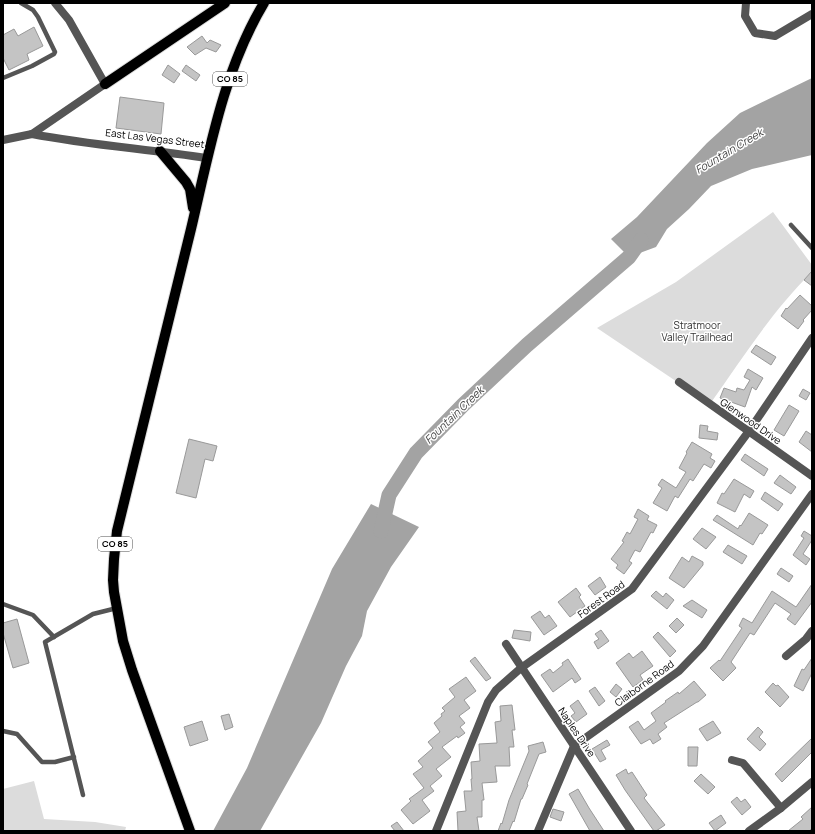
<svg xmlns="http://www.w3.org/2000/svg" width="815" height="834" viewBox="0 0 815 834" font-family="Manrope,sans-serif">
<rect width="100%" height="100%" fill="#fff"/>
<g fill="#dcdcdc">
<path d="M773,212L812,265V272C772,311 742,359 710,404L597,328L676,282Z"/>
<path d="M34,781L44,819L95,822L126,827L125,831H3V789Z"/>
</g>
<g fill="#a3a3a3">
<path d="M812,78V155L752,169L711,186L689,209L667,229L656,247L629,257L611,239L637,217L707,143L740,113Z"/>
<path d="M371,504L419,527L391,567L367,611L362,636L346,666L321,723L260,831H213L247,768L332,569Z"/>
</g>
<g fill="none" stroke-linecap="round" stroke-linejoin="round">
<path stroke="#a3a3a3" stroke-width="15" d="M381,531L389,495L416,453L463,405L527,345L629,257L641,240"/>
</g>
<g fill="#c4c4c4" stroke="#999">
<path d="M34,27L43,46L27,54L29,60L9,70L3,58V35L14,29L18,36Z"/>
<path d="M202,36L207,43L210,40L221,45L216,52L206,48L195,55L187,47Z"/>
<path d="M168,65L180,74L174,83L162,75Z"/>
<path d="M186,65L200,75L196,81L182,71Z"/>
<path d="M120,97L164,103L161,134L116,128Z"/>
<path d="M812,271V286L804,280Z"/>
<path d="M800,295L812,306V310L803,320L804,321L798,329L781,316L786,308L787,309Z"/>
<path d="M756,345L776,357L771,365L751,352Z"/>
<path d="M748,369L763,378L756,390L752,387L745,407L720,398L724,388L736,392L737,388L744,390L750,380L744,377Z"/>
<path d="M803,389L810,393L806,400L799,396Z"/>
<path d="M789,405L799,411L784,436L774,430Z"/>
<path d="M700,425L708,426L707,431L718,433L717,440L699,438Z"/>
<path d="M806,431L812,435V452L799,442Z"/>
<path d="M189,439L217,446L213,461L205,459L196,498L176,493Z"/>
<path d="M692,442L712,454L710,458L715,461L711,468L704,464L693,481L690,479L678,498L675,496L667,511L653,503L662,488L658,485L662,479L676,488L686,472L679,468L687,453L686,452Z"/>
<path d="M745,454L768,469L764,476L741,460Z"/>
<path d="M780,475L796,487L791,494L774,483Z"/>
<path d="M734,479L754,491L750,498L744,494L735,512L717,503L722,493L724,494Z"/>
<path d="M765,492L783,504L778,511L761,499Z"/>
<path d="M638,509L649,516L647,520L657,525L653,533L651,532L640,552L635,550L629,561L632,563L624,574L616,568L618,565L611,559L624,542L622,541L627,532L630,534L638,519L634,517Z"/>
<path d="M749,513L768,525L762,534L760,533L753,545L713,520L717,515L738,529L740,525L741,526Z"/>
<path d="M702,528L716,537L706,549L693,539Z"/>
<path d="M804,531L812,536V540L803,554L810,559L806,565L793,555L804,538L801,536Z"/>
<path d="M728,545L747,556L742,564L723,552Z"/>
<path d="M692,556L703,562V565L684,588L669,578L682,557L689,562Z"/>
<path d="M781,568L793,576L789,582L777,574Z"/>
<path d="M600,577L606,587L595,595L588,586Z"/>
<path d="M812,584V602L795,625L787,619L791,614L775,603L754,635L750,633L731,662L736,668L723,681L710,668L719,660L720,661L742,628L739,626L743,618L752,623L772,591L796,607Z"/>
<path d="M576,588L581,595L579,597L585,606L570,617L558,602Z"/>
<path d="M656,591L663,597L666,593L674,600L667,609L651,596Z"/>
<path d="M692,600L707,610L702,618L683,606Z"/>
<path d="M540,611L545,618L549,615L557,626L544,635L531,617Z"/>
<path d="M677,618L684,625L676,633L669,626Z"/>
<path d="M17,619L29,663L13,668L3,633V623Z"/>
<path d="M514,630L531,632L530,641L512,638Z"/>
<path d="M601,630L609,641L598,649L594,642L599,639L595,634Z"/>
<path d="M658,632L676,651L670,657L653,637Z"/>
<path d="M642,651L653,666L640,675L643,680L633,687L616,663L629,653L633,658Z"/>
<path d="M475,657L491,678L486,681L470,661Z"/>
<path d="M812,658V673L803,691L794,686L802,669L804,670Z"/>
<path d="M568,659L581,679L575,683L572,678L553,692L541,675L550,669L553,673L563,665L562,663Z"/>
<path d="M466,677L476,691L464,700L470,708L459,716L465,723L460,727L465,733L458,738L457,736L442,747L451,757L436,769L442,776L430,786L434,791L422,800L430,811L413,824L401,810L411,801L409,799L424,788L413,774L423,767L418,761L433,748L428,742L440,732L434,723L442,716L441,714L445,711L442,708L455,697L449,689Z"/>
<path d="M694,681L706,695L698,702H697L664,723L667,727L658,734L661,739L653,744L650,739L641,744L629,727L638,721L644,730L656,721L651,713L666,702L665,701L678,692L679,694Z"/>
<path d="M773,683L776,686L778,685L789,697L780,707L765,692Z"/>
<path d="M616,684L622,689L616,697L610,692Z"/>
<path d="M595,687L605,701L599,706L589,691Z"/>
<path d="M578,700L587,714L576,722L571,716L575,713L570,706Z"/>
<path d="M512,705L515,730H512L514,747H509L510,766H495L497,782L482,783L484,800H482V817H477L479,831H458L457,812L466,811L464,791H472L471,779H472L471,762L480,761L479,744L497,743L495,722L501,721L500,706Z"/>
<path d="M229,714L233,727L225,730L221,716Z"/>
<path d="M202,721L208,740L190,746L184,727Z"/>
<path d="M713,721L721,733L707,741L699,729Z"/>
<path d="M758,727L763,732L759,737L766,744L760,751L747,739Z"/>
<path d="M812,738V752L782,782L775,774Z"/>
<path d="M607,740L610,745L601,750L606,759L600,762L592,749Z"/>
<path d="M543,742L546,752L539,754L527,784L528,785L522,799H521L514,822L513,821L509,831H498L501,823L502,824L509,800L529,751L528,746Z"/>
<path d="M688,747H698L697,766H688Z"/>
<path d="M626,769L628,774L632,772L647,795L644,798L665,825L656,831H654L625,790L616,775Z"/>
<path d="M701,774L715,787L708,794L694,781Z"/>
<path d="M578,789L589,808L604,831H590L569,794Z"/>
<path d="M737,797L741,802L745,799L751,807L742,815L731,802Z"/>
<path d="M812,807V828L809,831H788L803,819L801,817Z"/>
<path d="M553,809L564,812L561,821L550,817Z"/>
<path d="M721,815L726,823L715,831L709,823Z"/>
<path d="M397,822L404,831H395L391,826Z"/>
</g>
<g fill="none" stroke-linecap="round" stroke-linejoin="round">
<g stroke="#dbdbdb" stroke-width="12">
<g id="primary">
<path d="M105,84L225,3"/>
<path d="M160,151L186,182L190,189L193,208"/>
<path d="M190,831L132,670L123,641L114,592L113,580L114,559L117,531C142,431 166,330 191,229C209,153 223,71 264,3"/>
</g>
</g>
<g stroke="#555" stroke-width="4.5">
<path d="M3,78L32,66L54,54L55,52L38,17L33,10L21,3"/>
<path d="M791,225L812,248"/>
<path d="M3,604L33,615L54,637"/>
<path d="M3,731L17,734L42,762H55L74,757"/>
<path d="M83,795L45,642L93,614L117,608"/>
</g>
<g stroke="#555" stroke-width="8">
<path d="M55,3L69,20L105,84"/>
<path d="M746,3L745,16L755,33L775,36L812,14"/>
<path d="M679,382L812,476"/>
<path d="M506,644L631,831"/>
<path d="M786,656L806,639L812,631"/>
<path d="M732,760L743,763L781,808"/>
<path d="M436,831L488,702L496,690L521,668L632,589L749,431L812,338"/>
<path d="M538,831L574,746L679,671L703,646L812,494"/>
</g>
<g stroke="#555" stroke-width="8">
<path d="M32,134C89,145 148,149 206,158"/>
<path d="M3,140L32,134L105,84"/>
<path d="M749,831L781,808L812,782"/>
</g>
<use href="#primary" stroke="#000" stroke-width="10"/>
</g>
<g text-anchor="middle" stroke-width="3" stroke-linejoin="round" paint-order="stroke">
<g fill="#fff" stroke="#4c4c4c" stroke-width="1">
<rect x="213" y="72" width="34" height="14" rx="3"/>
<rect x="98" y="537" width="34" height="14" rx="3"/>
</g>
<g font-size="9" font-weight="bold" fill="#000">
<text x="230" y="82">CO 85</text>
<text x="115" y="547">CO 85</text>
</g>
<g font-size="10" fill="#000" stroke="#fff">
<text transform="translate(155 138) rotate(7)" y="4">East Las Vegas Street</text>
<text transform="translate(751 421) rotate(35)" y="4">Glenwood Drive</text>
<text transform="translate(601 599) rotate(-36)" y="4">Forest Road</text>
<text transform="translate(644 683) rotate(-36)" y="4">Claiborne Road</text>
<text transform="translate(577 732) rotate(56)" y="4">Naples Drive</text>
</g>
<g font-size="10" fill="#333" stroke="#fff">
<text x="697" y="329">Stratmoor<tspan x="697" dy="12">Valley Trailhead</tspan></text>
</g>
<g font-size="11" font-style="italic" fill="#444" stroke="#fff">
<text transform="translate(729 151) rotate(-31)" y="4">Fountain Creek</text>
<text transform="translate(454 415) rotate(-44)" y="4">Fountain Creek</text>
</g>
</g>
<rect width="815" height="834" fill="none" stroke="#000000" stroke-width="8"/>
</svg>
